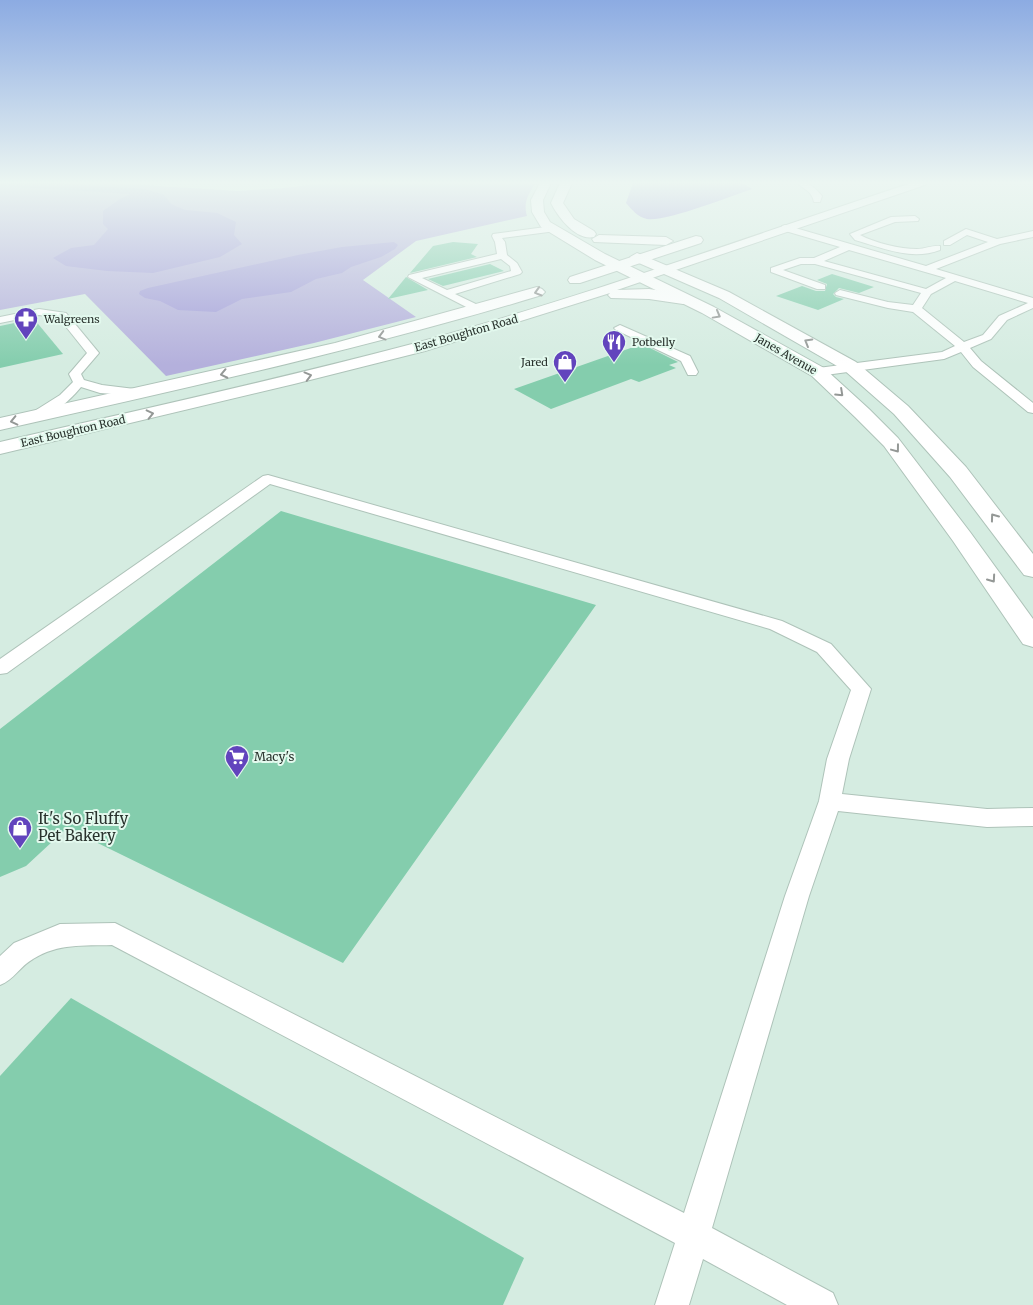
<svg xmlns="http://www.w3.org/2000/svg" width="1033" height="1305" viewBox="0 0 1033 1305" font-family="Merriweather,serif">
<rect width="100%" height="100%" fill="#d5ece1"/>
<path fill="#b4b0dc" d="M0,183H111L238,191L284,188L325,183H536C528,194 523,203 527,216L416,241L363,280L416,317L314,343L166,376L85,294L0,310Z"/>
<g fill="#a39dd9">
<path d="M0,183H54L146,189L164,195L171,204L185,210L217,213L236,222L234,235L242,244L220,257L153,273L107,271L66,266L53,258L71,248L94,245L108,229L103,224V211L120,199L131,194L0,186Z"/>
<path d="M633,183H743L752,189C731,196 666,222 647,219C638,217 632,210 626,203Z"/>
<path d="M394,242L398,245L395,249L381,257L351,267L342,273L316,279L291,292L242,299L216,312L178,310L160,301L145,298L139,294L140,291L148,288L298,255L342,247Z"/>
</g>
<g fill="#84cdad">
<path d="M453,242L478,244L471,254L477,257L410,273L433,246Z"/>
<path d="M490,264L504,271L443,286L428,279Z"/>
<path d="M832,274L874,287L859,293L839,288L833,294L836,297L844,299L818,310L776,296L802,286L816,291H825L827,284L817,280Z"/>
<path d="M406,277L428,290L388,299Z"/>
<path d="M34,319L63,354L0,368V326Z"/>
<path d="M642,344L678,362L669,365L676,368L639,382L631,379L551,409L514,389Z"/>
<path d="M281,511L596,605L343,963L67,828L26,866L0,877V729Z"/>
<path d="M71,998L524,1258L503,1305H0V1076Z"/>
</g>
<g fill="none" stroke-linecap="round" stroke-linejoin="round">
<g stroke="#aec3b9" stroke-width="2">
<g id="service">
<path d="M797,183C809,182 814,187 822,196L820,202H814C812,191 805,190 797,183Z"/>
<path d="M915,216L919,219L918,221L895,222L860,235C875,243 900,249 917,249C925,249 933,245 940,246V250C911,261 883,248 855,240L850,234L891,217Z"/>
<path d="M785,225L926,266L988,242L967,235L950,245H944V241L966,229L997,239L1033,231V237L1000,244L936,269L1033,298V308L1007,320L991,339L970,348L981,361L1033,403V413L1028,412L973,367L961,352L944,359L818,376L814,375L812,372L814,369L818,368L942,352L955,346L913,312L888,308L836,295L835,293L840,290L888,302L913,305L921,293L815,264H801L783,270L825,285V289H817L771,272V268L800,258H814L840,247L782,230V226ZM849,250L946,278L926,289L824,261ZM955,281L1028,303L999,316L983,335L964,342L922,308L931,294Z"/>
<path d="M553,226L557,229L556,231L502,238L505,242L507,255L517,263L522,272L520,274L455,294L482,307L483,309L482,311H474L408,277L409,275L497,254L495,242L492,236L493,234ZM501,259L510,266L511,271L447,290L422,278Z"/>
<path d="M39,309L66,313L99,353L81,374L84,380L102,385L143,390L145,393L143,396L100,393L81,387C72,398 48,422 33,418L31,415L33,412L60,395L73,382L69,374L87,353L59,318L39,315L0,323V317Z"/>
<path d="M620,325L690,356L698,372L696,375H688L681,361L616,330L614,328Z"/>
<path d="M268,475L782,621L831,644L871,689L849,759L842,794L987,809L1033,808V826L987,827L838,811L809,896L712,1228L833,1293L838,1305H787L703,1259L689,1305H655L675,1243L112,945C83,946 59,943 33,959C20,966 14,980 0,985V956L14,943L60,924L115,923L684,1213L785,896L819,801L827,759L851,690L817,652L770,629L270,484L7,673L0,674V659L263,476Z"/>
</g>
</g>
<g stroke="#aec3b9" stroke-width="2">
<g id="tertiary">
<path d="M540,183H551L543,200L544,212L550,222L605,254L714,307L824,368L869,409L898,438L970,532L1033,619V647L1023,644L953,541L884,446L855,417L812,376L702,313L595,260L541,227L532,212L531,200Z"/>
<path d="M560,183H572L563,203L574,219L594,231L596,234L594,237C576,241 558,217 551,203Z"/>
<path d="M637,253L729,292L856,362L908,406L966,467L1033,554V577L1024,575L950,477L894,414L844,370L719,298L632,260L630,257Z"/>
</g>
</g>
<g stroke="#aec3b9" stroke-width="2">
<g id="secondary">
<path d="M911,183H927L925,185L617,290L649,289L683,294L688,296L691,299L688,302L683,304L649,299L611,298L608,295L610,293L425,351L294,384L0,454V442C138,410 276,380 412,344C581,298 745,238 911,183Z"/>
<path d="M599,235L666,237L673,241L666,245L594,242L592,239Z"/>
<path d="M696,236L701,237L703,240L701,243L580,283H570L568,280L570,277Z"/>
<path d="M537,287L542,289L545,292L542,295C364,349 182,389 0,430V418L335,343Z"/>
</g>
</g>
<use href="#service" fill="#fff" fill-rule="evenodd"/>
<use href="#tertiary" fill="#fff" fill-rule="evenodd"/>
<use href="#secondary" fill="#fff" fill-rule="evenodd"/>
</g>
<defs><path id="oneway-chevron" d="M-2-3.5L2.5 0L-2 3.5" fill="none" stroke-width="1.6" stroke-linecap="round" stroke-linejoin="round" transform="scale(1.25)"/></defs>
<g stroke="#949896">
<use href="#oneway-chevron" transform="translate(538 292) rotate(163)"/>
<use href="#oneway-chevron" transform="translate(717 315) rotate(29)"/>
<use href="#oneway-chevron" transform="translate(382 336) rotate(165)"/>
<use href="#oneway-chevron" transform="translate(808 342) rotate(-150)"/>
<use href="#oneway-chevron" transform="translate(224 374) rotate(168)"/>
<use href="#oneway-chevron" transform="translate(308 376) rotate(-15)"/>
<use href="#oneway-chevron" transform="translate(840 393) rotate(43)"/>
<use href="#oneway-chevron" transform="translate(150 414) rotate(-13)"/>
<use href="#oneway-chevron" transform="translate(14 421) rotate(167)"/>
<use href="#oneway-chevron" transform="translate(896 449) rotate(53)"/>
<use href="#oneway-chevron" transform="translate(994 517) rotate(-126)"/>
<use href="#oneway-chevron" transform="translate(992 579) rotate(55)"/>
</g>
<linearGradient id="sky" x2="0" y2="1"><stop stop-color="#8cabe2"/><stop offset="0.5" stop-color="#ecf6f2"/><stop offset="1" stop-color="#ecf6f2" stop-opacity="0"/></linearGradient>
<rect width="1033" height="365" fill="url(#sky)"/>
<defs>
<g id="pharmacy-pin" transform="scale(1.25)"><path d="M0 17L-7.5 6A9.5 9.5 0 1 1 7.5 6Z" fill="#6244bd" stroke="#e3f9ee"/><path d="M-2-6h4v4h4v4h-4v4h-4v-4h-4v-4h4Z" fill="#fff"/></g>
<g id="restaurant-pin" transform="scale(1.25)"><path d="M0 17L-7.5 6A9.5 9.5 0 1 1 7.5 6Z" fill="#6244bd" stroke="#e3f9ee"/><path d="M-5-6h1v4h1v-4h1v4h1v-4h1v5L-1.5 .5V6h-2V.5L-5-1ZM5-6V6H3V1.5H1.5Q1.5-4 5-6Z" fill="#fff"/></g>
<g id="shop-pin" transform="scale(1.25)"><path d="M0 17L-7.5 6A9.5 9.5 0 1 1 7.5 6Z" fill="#6244bd" stroke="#e3f9ee"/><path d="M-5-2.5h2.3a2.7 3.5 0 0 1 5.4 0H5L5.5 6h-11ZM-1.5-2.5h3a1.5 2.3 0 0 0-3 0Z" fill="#fff"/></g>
<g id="supermarket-pin" transform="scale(1.25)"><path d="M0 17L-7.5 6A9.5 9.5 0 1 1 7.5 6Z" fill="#6244bd" stroke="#e3f9ee"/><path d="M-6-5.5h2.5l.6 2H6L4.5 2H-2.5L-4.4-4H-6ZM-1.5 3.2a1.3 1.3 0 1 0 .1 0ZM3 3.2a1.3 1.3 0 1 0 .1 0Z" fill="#fff"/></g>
</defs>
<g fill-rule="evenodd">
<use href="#pharmacy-pin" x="26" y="319"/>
<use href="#restaurant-pin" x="614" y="342"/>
<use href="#shop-pin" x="565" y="362"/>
<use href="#supermarket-pin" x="237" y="757"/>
<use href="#shop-pin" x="20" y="828"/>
</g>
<g text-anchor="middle" stroke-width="4" stroke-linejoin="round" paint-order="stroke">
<g font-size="11" fill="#29322d" stroke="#e3f9ee" text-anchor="start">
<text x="44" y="323">Walgreens</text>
<text x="632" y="346">Potbelly</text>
<text x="548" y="366" text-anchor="end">Jared</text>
</g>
<g font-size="11" fill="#29322d" stroke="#e3f9ee">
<text transform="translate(466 333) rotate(-16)" y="4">East Boughton Road</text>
<text transform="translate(786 354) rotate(30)" y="4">Janes Avenue</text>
<text transform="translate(73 431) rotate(-13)" y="4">East Boughton Road</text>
</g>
<g font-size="12" fill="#29322d" stroke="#e3f9ee" text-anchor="start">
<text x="254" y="761">Macy's</text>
</g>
<g font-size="15" fill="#29322d" stroke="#e3f9ee" text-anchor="start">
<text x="38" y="824">It's So Fluffy<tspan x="38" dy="17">Pet Bakery</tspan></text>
</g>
</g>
</svg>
